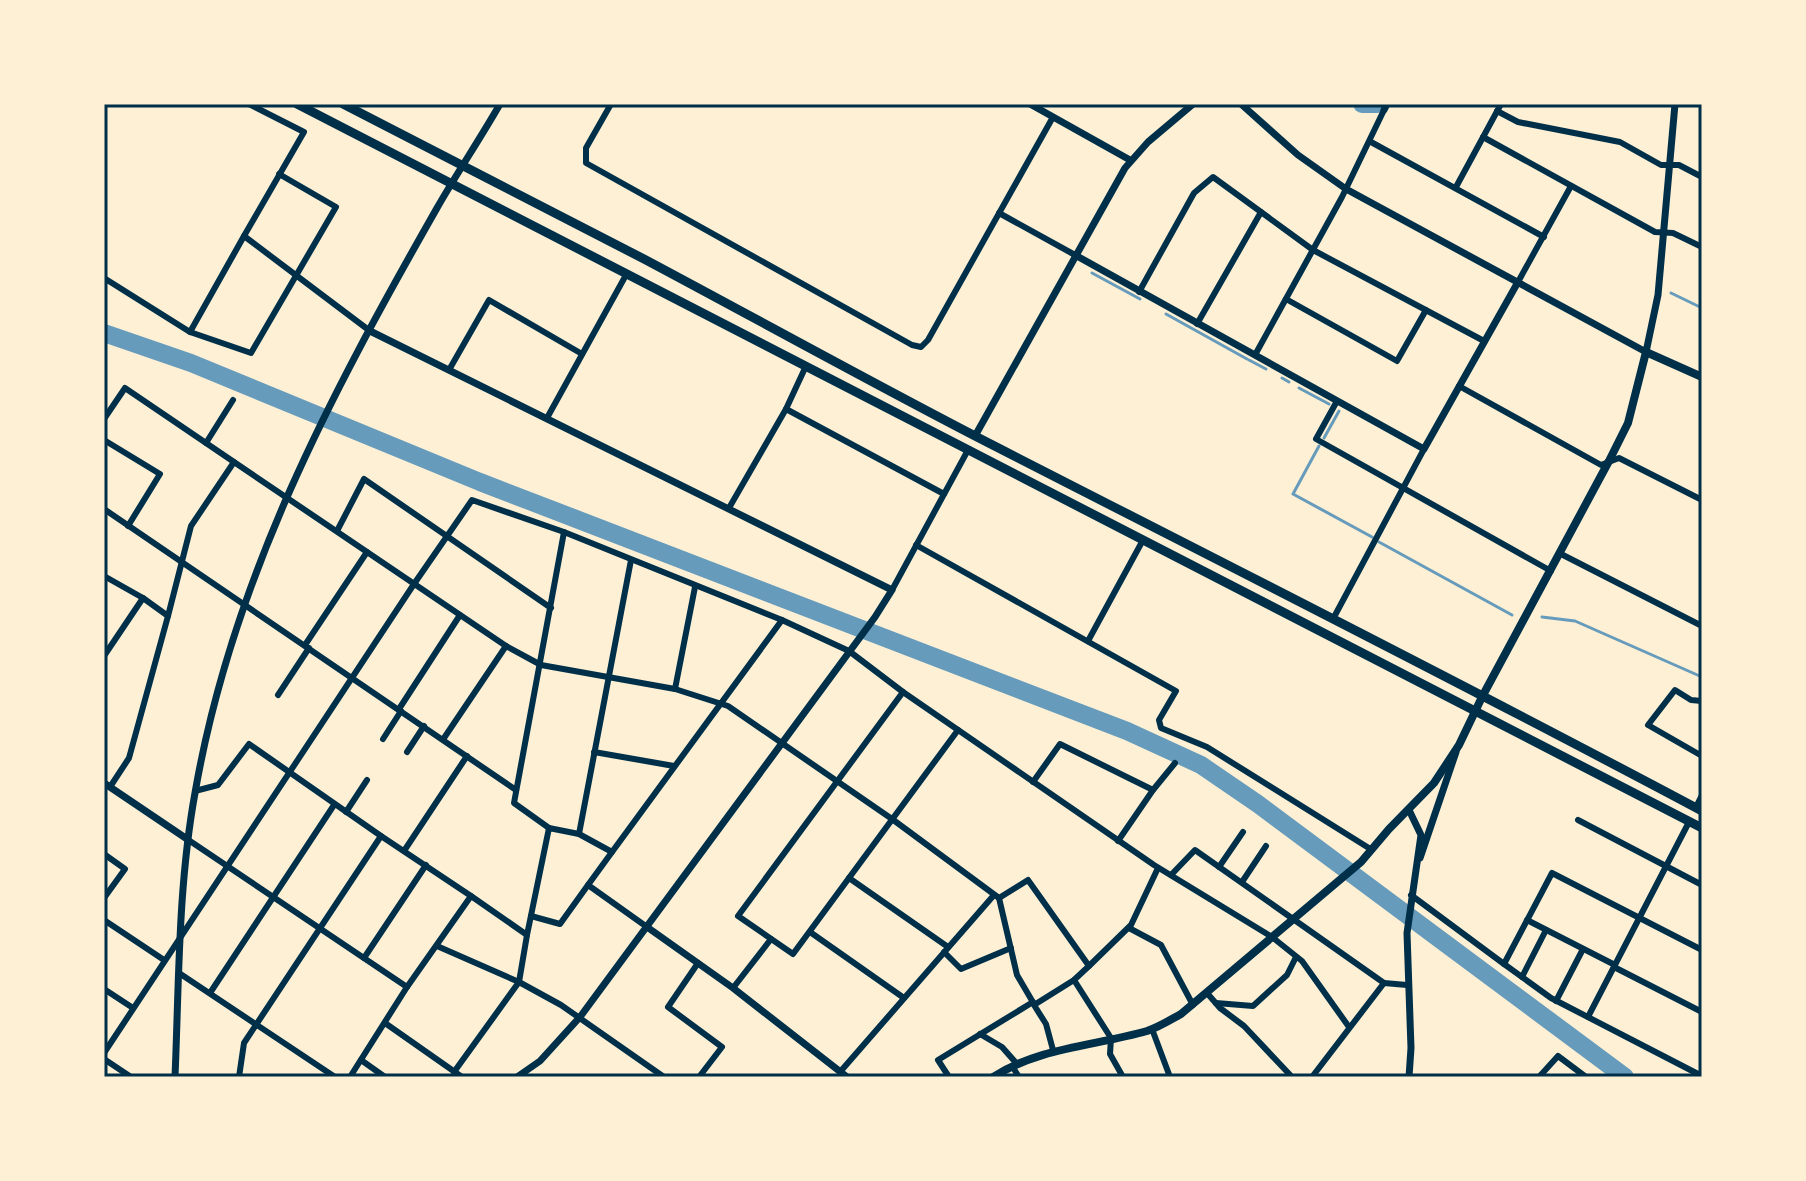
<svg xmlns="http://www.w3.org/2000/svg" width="1806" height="1181" viewBox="0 0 1806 1181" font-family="Ubuntu,sans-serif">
<rect width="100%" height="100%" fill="#fdf0d5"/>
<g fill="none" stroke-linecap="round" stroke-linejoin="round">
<g stroke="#669bbc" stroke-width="3">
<path d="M1092,273L1140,299"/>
<path d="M1671,293L1702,308"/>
<path d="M1166,314L1247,359"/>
<path d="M1249,360L1266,369"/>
<path d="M1282,378L1289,382"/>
<path d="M1299,388L1329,404"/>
<path d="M1324,438L1339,411"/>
<path d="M1319,446L1293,494L1372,537"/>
<path d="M1379,542L1512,615"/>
<path d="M1542,617L1575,621L1702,677"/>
</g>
<g stroke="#669bbc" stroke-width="18">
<path d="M1362,104H1378"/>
<path d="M104,333L191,363L480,482L1127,731L1201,765L1258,804L1625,1077"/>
</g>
<g stroke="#003049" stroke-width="6">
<path d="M249,104L304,132L244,236L370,331"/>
<path d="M611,104L586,148V163L912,345L921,347L928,340L1053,117"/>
<path d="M1497,111L1518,122L1620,142L1661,165H1679L1702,177"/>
<path d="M1483,137L1655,232L1673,233L1702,247"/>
<path d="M1371,142L1544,237"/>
<path d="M1456,187L1501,104"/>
<path d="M999,213L1075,255"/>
<path d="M104,278L190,332L251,353L336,207L279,174"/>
<path d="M1518,282L1571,186"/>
<path d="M1139,292L1194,193L1213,177L1313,250L1484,341"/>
<path d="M1286,299L1397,361L1426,310"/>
<path d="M1197,324L1261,212"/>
<path d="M190,332L244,236"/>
<path d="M1255,355L1342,197L1384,110"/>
<path d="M449,370L489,300L582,354"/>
<path d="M1459,386L1601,465L1619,458L1702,500"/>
<path d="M1337,401L1316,439L1551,571"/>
<path d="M786,409L944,494"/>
<path d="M547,418L626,275"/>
<path d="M104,419L125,388L234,462"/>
<path d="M104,440L160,474L128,526"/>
<path d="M206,443L233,400"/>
<path d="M729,508L786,409L806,366"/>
<path d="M104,509L516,790"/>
<path d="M337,531L364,479L551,608"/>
<path d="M916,545L1176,691L1159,720L1161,728L1207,747L1372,850"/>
<path d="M1561,554L1702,626"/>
<path d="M104,576L143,598"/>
<path d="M892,590L968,450"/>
<path d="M1333,619L1424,449"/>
<path d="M1088,641L1143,540"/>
<path d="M305,645L367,552"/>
<path d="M104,656L143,598L168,616L191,526L234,462L506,646L541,665L675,689L728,706L892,819L999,898L1028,880L1089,966L1131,925L1158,868"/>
<path d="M675,689L695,587"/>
<path d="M903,692L738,916L793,954L958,730"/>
<path d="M278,695L309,648"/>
<path d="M1702,701L1691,700L1675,690L1648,725L1702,756"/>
<path d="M399,709L460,615"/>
<path d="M444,738L506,646"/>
<path d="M383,739L401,711"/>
<path d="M407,752L424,726"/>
<path d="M594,752L674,766"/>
<path d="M1033,782L1060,744L1153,790"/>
<path d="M110,787L129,758L168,616"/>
<path d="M195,791L218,785L249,744L381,836L244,1043L239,1077"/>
<path d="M1696,807L1702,795"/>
<path d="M346,812L367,780"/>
<path d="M1578,820L1702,885"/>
<path d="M549,828L514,803L564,532"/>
<path d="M579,834L631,560"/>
<path d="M187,839L407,987"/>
<path d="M1118,841L1153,790L1175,763"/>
<path d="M404,851L467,756"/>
<path d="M612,852L588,885L647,927"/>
<path d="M104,854L125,869L104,898"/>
<path d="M1219,867L1243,832"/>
<path d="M1171,875L1195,850L1384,983"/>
<path d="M849,878L948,947"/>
<path d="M1242,882L1266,846"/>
<path d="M1411,895L1504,964L1552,873L1702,950"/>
<path d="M471,896L527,935L549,828L579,834L612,852L782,620"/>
<path d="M999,898L1017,975L1034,1004"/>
<path d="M531,916L560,924L588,885"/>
<path d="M104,920L164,960"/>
<path d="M1527,920L1615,965"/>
<path d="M1129,928L1161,945L1193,1005"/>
<path d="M810,932L904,998"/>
<path d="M437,946L519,982L561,1005L664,1077"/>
<path d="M944,952L961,969L1011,948"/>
<path d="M364,958L426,865"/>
<path d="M698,963L668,1007L722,1047L699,1077"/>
<path d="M1504,964L1551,998L1702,1076"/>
<path d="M1614,967L1702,1012"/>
<path d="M179,973L335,1077"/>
<path d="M1522,977L1546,930"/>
<path d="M1074,980L1111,1038L1110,1054L1123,1077"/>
<path d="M733,988L771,939"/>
<path d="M104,989L133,1008"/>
<path d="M210,993L334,805"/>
<path d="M1207,993L1220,1008L1244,1026L1292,1077"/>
<path d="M1556,1001L1583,949"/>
<path d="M1216,1003L1253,1006L1287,975L1296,957"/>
<path d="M1588,1017L1689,822"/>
<path d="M385,1023L462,1077"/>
<path d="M1152,1029L1170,1077"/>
<path d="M980,1034L1002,1047L1017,1064"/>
<path d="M1053,1050L1046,1024L1034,1005L1074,980L1089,966"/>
<path d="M104,1053L414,584L472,500L564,532L782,620L849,651L903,692L1154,865L1272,937L1302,961L1349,1027"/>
<path d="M104,1059L131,1077"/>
<path d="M361,1060L385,1077"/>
<path d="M1012,1066L1019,1077"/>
<path d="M454,1072L519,982L527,935"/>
<path d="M840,1072L994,895"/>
<path d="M350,1077L407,987L471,896L381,836"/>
<path d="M949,1077L938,1060L1033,1002"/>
<path d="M1312,1077L1384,983L1407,985"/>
<path d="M1539,1077L1558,1056L1586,1077"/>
</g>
<g stroke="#003049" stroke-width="7">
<path d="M1030,104L1130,160"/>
<path d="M1241,104L1298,155L1346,189L1646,352L1658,295L1675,104"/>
<path d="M1384,110L1387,104"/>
<path d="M1075,255L1424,449L1518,282"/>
<path d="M370,331L892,590L875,617L580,1017L540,1061L517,1077"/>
<path d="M975,436L1125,168L1148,142L1193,104"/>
<path d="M104,783L187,839"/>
<path d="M1409,810L1421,835L1407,933L1411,1048L1409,1077"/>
<path d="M1420,858L1456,752"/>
<path d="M647,927L733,988L847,1077"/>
<path d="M175,1077C179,983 178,886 195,793C232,579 331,394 437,208C457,173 480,139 500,104"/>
</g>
<path stroke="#003049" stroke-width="8" d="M993,1077C1040,1047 1095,1046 1147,1031C1159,1027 1170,1020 1181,1014L1361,862L1389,829L1434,783L1459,745L1482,697L1609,461L1628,423L1646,352L1702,377"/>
<g stroke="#003049" stroke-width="9">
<path d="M297,104L1702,828"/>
<path d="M343,104C443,156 544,207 644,259C755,318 865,379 977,437C1219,561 1462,683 1702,811"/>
</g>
</g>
<rect width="1806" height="1181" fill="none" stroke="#fdf0d5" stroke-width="212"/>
<rect x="106" y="106" width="1594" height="969" fill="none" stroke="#003049" stroke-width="3"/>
</svg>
